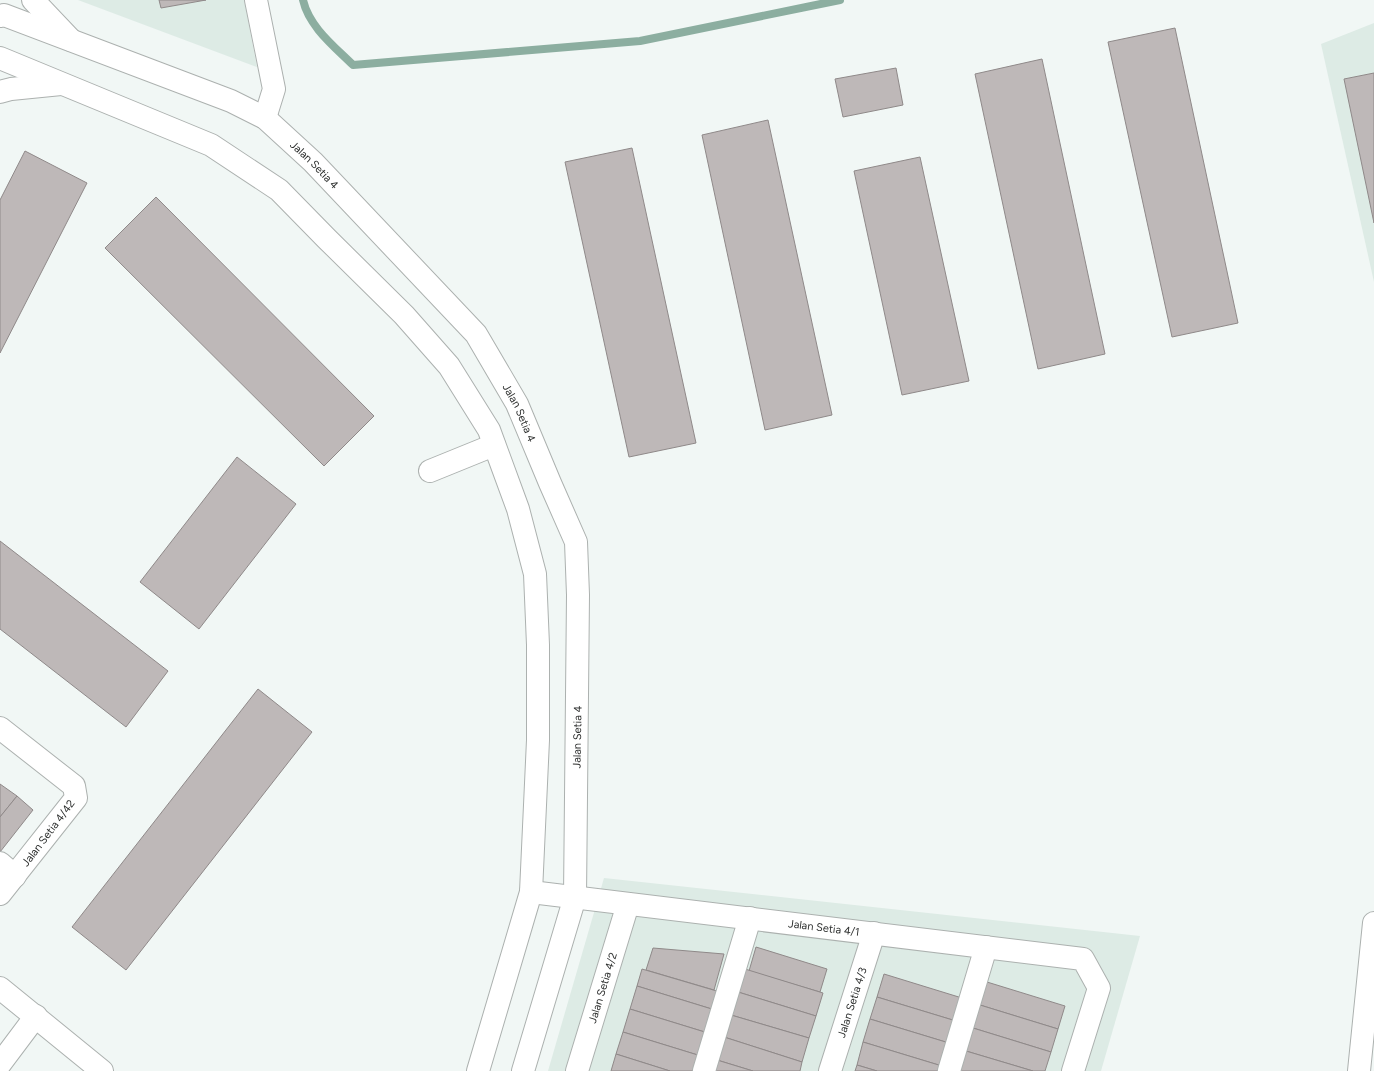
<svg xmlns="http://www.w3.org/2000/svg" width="1374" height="1071" viewBox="0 0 1374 1071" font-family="Figtree,sans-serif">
<rect width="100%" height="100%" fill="#f1f7f5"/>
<g fill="#ddebe5">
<path d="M78,0H244L257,67Z"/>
<path d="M1374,23V282L1321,44Z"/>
<path d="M604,878L1140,936L1101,1071H548Z"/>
</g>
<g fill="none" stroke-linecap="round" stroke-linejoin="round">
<path stroke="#8caea0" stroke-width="8" d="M303,0C309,27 335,47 353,65L640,41L840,0"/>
</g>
<g fill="#beb8b8" stroke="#8f8989">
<path d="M159,0H206L161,8Z"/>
<path d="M1175,28L1238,323L1172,337L1108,42Z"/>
<path d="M1042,59L1105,354L1038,369L975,74Z"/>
<path d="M896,68L903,105L843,117L835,79Z"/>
<path d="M1374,73V223L1344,79Z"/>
<path d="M768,120L832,415L765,430L702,135Z"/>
<path d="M632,148L696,443L629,457L565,162Z"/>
<path d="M25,151L87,183L0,353V200Z"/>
<path d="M920,157L969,381L902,395L854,171Z"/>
<path d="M156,197L374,416L324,466L105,248Z"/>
<path d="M237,457L296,504L199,629L140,582Z"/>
<path d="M0,541L168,671L126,727L0,629Z"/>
<path d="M258,689L312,732L126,970L72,927Z"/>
<path d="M0,784L17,796L0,817Z"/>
<path d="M17,796L33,810L0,852V817Z"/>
<path d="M756,947L827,969L820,992L749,971Z"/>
<path d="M653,948L724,954L714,990L646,970Z"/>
<path d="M642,969L720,992L715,1010L637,986Z"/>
<path d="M745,969L823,993L816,1016L738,992Z"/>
<path d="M884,974L962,998L956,1021L877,997Z"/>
<path d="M987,982L1065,1006L1058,1029L980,1005Z"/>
<path d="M637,986L715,1010L708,1033L630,1009Z"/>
<path d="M738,992L816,1016L809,1038L731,1015Z"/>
<path d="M877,997L956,1021L949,1043L870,1019Z"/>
<path d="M980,1005L1058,1029L1051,1052L973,1028Z"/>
<path d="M630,1009L708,1033L701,1056L623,1032Z"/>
<path d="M731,1015L809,1038L802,1062L724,1037Z"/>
<path d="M870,1019L949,1043L942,1066L863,1042Z"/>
<path d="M973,1028L1051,1052L1045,1071H1033L966,1051Z"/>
<path d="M623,1032L701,1056L696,1071H670L616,1054Z"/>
<path d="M724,1037L802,1062L800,1071H753L717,1060Z"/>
<path d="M863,1042L942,1066L940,1071H877L857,1065Z"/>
<path d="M966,1051L1033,1071H960Z"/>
<path d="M616,1054L670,1071H611Z"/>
<path d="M717,1060L753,1071H714Z"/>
<path d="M857,1065L877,1071H855Z"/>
</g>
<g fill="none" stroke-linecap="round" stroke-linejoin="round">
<g stroke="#acb1af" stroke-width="24">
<g id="minor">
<path d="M256,0L274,89L265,118"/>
<path id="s1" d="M0,16L4,15L231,101L265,118L313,162L476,334L517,404L550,483L576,542L578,595L575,897L523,1071"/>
<path d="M0,58L211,145L279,190L327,239L404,315L449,366L489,430L518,509L535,574L538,645V740L531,892L478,1071"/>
<path d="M430,471L494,445"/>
<path d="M0,728L74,786L76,798L0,894"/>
<path d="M0,863L15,876"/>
<path id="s2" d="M531,892L1083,959L1099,988L1073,1071"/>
<path d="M0,988L102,1071"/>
<path d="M0,1064L36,1016"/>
<path id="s3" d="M577,1071L628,904"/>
<path d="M704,1071L750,918"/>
<path id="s4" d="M830,1071L874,933"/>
<path d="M949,1071L986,947"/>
<path d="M1359,1071L1374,923"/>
</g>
</g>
<g stroke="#acb1af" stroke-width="24">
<g id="major">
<path d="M33,0L71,40"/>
<path d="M0,92L11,89L61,84"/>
</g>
</g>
<use href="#minor" stroke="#fff" stroke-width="22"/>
<use href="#major" stroke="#fff" stroke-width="22"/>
</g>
<g text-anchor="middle" stroke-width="4" stroke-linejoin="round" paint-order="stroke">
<g font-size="11" fill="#2d2f2e" stroke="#fff">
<text dy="4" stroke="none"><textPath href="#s1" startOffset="353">Jalan Setia 4</textPath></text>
<text dy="4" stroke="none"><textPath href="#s1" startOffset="677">Jalan Setia 4</textPath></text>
<text transform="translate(577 737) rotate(-89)" y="4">Jalan Setia 4</text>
<text transform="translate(48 833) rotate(-53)" y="4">Jalan Setia 4/42</text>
<text dy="4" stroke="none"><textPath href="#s2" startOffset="295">Jalan Setia 4/1</textPath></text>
<text dy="4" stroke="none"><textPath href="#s3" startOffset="87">Jalan Setia 4/2</textPath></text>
<text dy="4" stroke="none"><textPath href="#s4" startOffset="72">Jalan Setia 4/3</textPath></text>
</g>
</g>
</svg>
